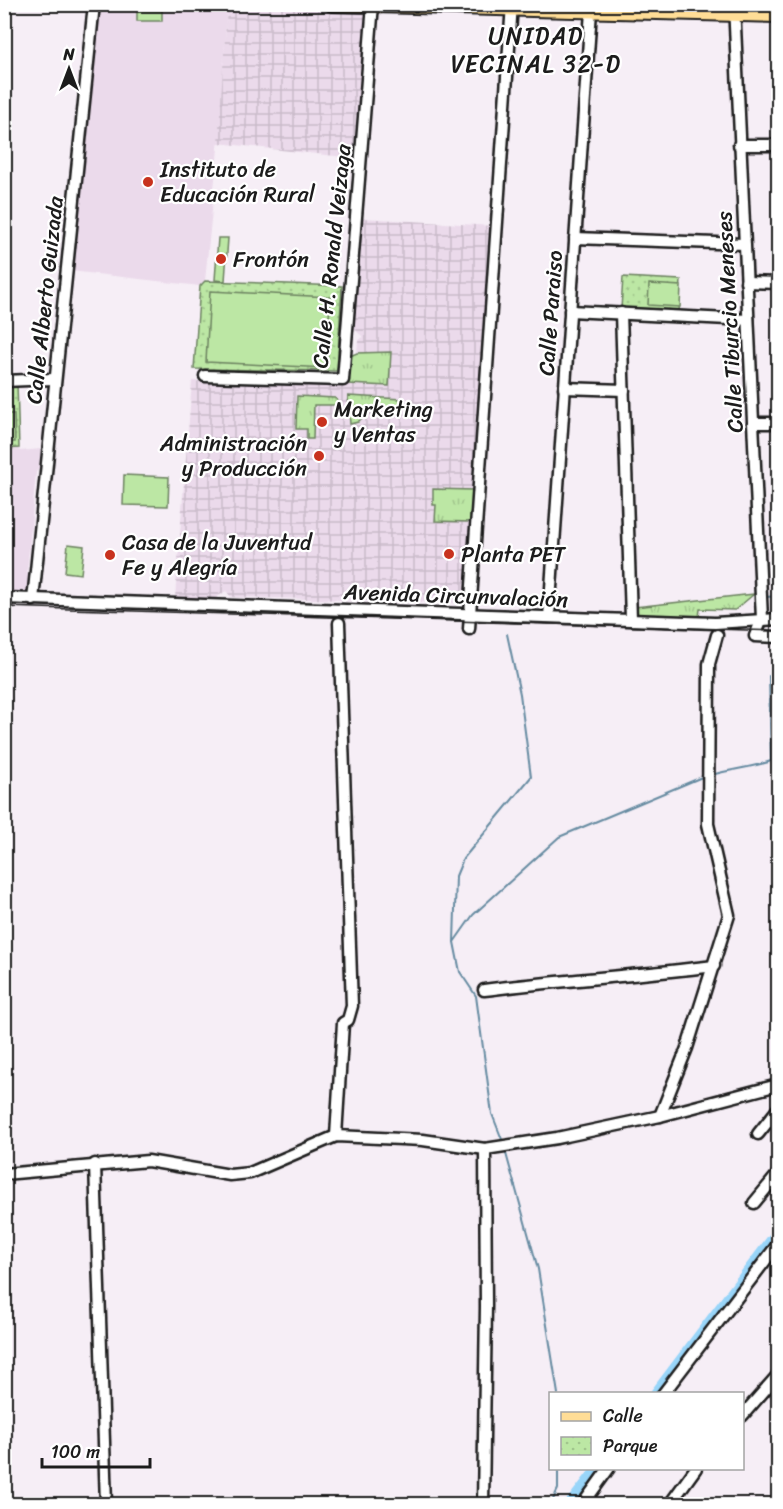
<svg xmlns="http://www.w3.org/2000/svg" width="783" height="1509" viewBox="0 0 783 1509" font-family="Sriracha,sans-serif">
<defs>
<pattern id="industrial-grid" width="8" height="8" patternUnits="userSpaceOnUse" patternTransform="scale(1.5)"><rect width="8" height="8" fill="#ebdaeb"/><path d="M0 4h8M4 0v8" fill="none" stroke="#c9bac9"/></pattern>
<pattern id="grass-tufts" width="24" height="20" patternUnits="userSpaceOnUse" patternTransform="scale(1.5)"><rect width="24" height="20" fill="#bce7a4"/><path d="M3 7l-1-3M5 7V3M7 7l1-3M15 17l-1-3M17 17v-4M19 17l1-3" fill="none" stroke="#a1c68d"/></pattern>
<pattern id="park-dots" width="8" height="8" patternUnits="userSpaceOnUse" patternTransform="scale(1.5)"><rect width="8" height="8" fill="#bce7a4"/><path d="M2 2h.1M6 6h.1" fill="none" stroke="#a1c68d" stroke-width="1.8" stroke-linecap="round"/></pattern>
</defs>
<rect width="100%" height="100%" fill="#f6eef6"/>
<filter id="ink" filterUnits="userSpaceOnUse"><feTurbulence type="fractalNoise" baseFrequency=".0167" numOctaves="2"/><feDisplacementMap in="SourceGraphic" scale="12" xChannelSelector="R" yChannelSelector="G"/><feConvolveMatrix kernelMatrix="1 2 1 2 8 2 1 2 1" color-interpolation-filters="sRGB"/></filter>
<g filter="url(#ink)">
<g fill="#ebdaeb">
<path d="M105,7L227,8L219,138L205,281L200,286L71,271L99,9Z"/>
<path d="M19,448L20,451L41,449L39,469L36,472L27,573L31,577L30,589L27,593L5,590L4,449Z"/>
</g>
<g fill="url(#industrial-grid)">
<path d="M227,8L315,9L362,12L366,16L353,158L218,143Z"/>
<path d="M363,218L493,226L464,603L231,597L226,591L213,600L175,598L192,381L348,385L350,356L357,353L358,341L363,337L352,327Z"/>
<path d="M774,643H778V728L775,727Z"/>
</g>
<g fill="url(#grass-tufts)" stroke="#6c8260" stroke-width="1.5">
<path d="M391,352L389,386L348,384L350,356L357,353Z"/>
<path d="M297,396L335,398L339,402V405H314L313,439H307V429H296Z"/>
<path d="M348,396L402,399V409L371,408L358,422L350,424Z"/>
<path d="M433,489L473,490L471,522L435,521L436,505H433Z"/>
<path d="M754,594L735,610L700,609L699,617L636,616L635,607Z"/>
</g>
<g fill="url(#park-dots)" stroke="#6c8260" stroke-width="1.5">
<path d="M623,277L681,280L679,312L621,309Z"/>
<path d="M205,281L342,286L337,371L194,369L200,286Z"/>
<path d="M17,383L19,448L5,449L4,384Z"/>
</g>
<g fill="#bce7a4" stroke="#6c8260" stroke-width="1.5">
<path d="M137,9L162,10V21H137Z"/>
<path d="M218,238H228L225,281L215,280Z"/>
<path d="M649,284L681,286L680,307L648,305Z"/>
<path d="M210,291L330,297L327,368L206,362Z"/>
<path d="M5,414H14L15,442H5Z"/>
<path d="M124,475L169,477L168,506L123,505Z"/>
<path d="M68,544L84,546L81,574L65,572Z"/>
</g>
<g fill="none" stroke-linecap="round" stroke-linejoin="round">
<g stroke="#668ba1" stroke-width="2">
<path d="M766,600V597L778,596"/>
<path d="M712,775C731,769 752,768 771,761L769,676"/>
<path d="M454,942L456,876L463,859L531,777L520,694L507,634"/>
<path d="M503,1142L492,1114L476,996L460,972L454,942L473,915L559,837L702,777"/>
<path d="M505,1150L538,1269L558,1394"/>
<path d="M551,1504L558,1489V1468"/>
</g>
<g stroke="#98d5f9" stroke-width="14">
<path d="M657,1394L778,1234"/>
<path d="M572,1504L600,1468"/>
</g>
<g stroke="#1c1c1c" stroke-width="15">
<g id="minor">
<path d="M734,4L762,619L755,636L778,637"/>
<path d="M739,145H778"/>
<path d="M575,238L744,244"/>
<path d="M746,282L778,283"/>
<path d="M570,311L748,320"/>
<path d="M621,313L631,619"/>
<path d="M205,376L343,380L373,4"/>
<path d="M4,381L54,379"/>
<path d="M564,388L624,390"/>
<path d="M753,423H778"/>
<path d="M4,598L715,623L778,619"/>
<path d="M33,600L94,4"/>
<path d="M549,617L591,11"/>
<path d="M469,629L512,4"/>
<path d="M484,990C561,980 637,976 714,966"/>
<path d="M660,1116L687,1048L729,915L708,824L709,664L717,635"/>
<path d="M758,1134L778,1109"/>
<path d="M336,1136L343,1023L348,1020L352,1006L339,623"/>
<path d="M95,1164L106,1504"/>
<path d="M4,1174L148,1161L230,1175L250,1173L336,1136L423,1140L485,1149L557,1138L660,1116L778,1085"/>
<path d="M754,1203L778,1174"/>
<path d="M663,1394L778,1244"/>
<path d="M742,1416L778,1375"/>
<path d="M483,1504L486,1306L485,1149"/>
<path d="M583,1504L609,1468"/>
<path d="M670,1504L696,1468"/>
</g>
</g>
<g stroke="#1c1c1c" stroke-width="18">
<path id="major" d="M332,4L778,15"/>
</g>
<use href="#minor" stroke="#fff" stroke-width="10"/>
<use href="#major" stroke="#ffdd96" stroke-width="14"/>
<path stroke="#1c1c1c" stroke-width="1.5" d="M4,607L778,631"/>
</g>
</g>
<g fill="#c8321e" stroke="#fff" stroke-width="2">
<circle cx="148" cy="182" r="6"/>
<circle cx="221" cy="259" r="6"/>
<circle cx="322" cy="422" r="6"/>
<circle cx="319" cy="456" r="6"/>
<circle cx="449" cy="554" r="6"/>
<circle cx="110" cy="555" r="6"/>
</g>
<g text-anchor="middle" stroke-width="4.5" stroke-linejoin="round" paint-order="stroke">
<g font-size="22" fill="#1c1c1c" stroke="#fff" text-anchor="start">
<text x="160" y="177">Instituto de<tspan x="160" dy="25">Educación Rural</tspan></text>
<text x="233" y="267">Frontón</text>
<text x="334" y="417">Marketing<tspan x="334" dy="25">y Ventas</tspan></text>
<text x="307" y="451" text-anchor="end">Administración<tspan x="307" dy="25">y Producción</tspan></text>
<text x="122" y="550">Casa de la Juventud<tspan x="122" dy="25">Fe y Alegría</tspan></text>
<text x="461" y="562">Planta PET</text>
</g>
<g font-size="22" fill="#1c1c1c" stroke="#fff">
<text transform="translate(331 256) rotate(-84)" y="8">Calle H. Ronald Veizaga</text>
<text transform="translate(44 300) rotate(-84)" y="8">Calle Alberto Guizada</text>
<text transform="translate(550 313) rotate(-86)" y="8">Calle Paraiso</text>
<text transform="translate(729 322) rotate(-93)" y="8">Calle Tiburcio Meneses</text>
<text transform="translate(456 595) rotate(2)" y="8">Avenida Circunvalación</text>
</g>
<g font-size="24" letter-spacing="1.5" fill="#1c1c1c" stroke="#fff">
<text x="536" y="44">UNIDAD<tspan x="536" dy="28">VECINAL 32-D</tspan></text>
</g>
</g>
<rect width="783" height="1509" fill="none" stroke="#fff" stroke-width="24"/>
<rect x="12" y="12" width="759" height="1485" fill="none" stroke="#1c1c1c" stroke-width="2" filter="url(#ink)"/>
<rect x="549" y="1392" width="195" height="78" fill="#ffffff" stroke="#a4a4a4" stroke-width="1.5"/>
<rect x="561" y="1412" width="30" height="9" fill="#ffdd96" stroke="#a4a4a4" stroke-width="1.5"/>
<text x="603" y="1422" font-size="18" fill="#1c1c1c">Calle</text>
<rect x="561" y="1437" width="30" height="18" fill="url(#park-dots)" stroke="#a4a4a4" stroke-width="1.5"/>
<text x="603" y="1452" font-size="18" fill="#1c1c1c">Parque</text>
<g transform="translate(69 69)" stroke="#ffffff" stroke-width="4.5" paint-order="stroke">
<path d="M0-4.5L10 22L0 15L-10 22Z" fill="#1c1c1c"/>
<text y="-9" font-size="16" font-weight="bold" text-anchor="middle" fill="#1c1c1c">N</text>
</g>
<path d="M42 1458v9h108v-9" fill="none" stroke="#1c1c1c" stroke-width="3"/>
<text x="51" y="1458" font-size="18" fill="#1c1c1c" stroke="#ffffff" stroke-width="4.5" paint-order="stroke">100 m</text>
</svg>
